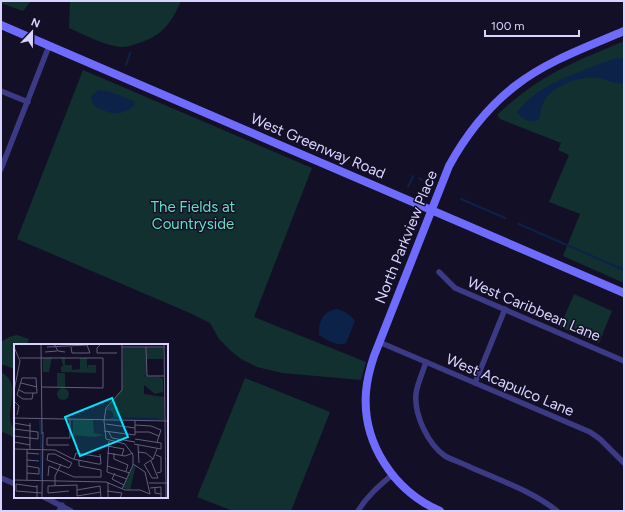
<svg xmlns="http://www.w3.org/2000/svg" width="625" height="512" viewBox="0 0 625 512" font-family="Figtree,sans-serif">
<rect width="100%" height="100%" fill="#130f26"/>
<g fill="#12302f">
<path d="M1,1H31L23,11L1,3Z"/>
<path d="M70,1H181C172,22 162,36 139,43C133,45 128,47 121,47C103,45 85,35 69,28Z"/>
<path d="M624,41V283L563,256L580,214L549,202L569,155L558,150L561,143L500,119L497,115C518,95 539,80 565,67C584,57 604,50 624,41Z"/>
<path d="M83,70L312,168L254,317L366,362L361,380L282,373L257,367L241,359L230,350L219,339L210,323L192,314L17,239Z"/>
<path d="M574,294L612,311L599,343L560,327Z"/>
<path d="M17,335L29,339L27,345H15V369H14L1,364V342L9,337Z"/>
<path d="M1,372C26,386 0,414 15,430V438L1,431Z"/>
<path d="M245,378L330,412L291,511H233L197,497Z"/>
</g>
<g fill="#0c2248">
<path d="M616,58L624,59V83C616,85 608,80 600,78C582,75 557,84 546,98C541,105 541,112 539,119C532,124 521,119 517,112C539,83 583,71 616,58Z"/>
<path d="M99,90L108,91L135,102V104C133,107 131,108 127,110C115,117 104,111 93,105L91,96Z"/>
<path d="M337,309C344,311 351,315 355,321L346,343C338,347 326,340 319,335C318,322 323,311 337,309Z"/>
</g>
<g fill="none" stroke-linecap="round" stroke-linejoin="round">
<g stroke="#0c2248" stroke-width="2">
<path d="M126,65L130,53"/>
<path d="M419,178L422,180"/>
<path d="M408,187L413,176"/>
<path d="M461,199L505,218"/>
<path d="M519,224L624,270"/>
</g>
<g stroke="#3d3a85" stroke-width="5.5">
<path d="M1,91L28,102"/>
<path d="M1,169L49,46"/>
<path d="M439,272L455,288L624,361"/>
<path d="M379,342L590,432L600,439L624,463"/>
<path d="M426,362C423,372 417,384 416,394C414,415 428,444 445,456C452,460 462,463 470,467C499,480 532,491 557,511"/>
<path d="M475,383L505,309"/>
<path d="M1,478L15,484"/>
<path d="M44,497L71,511"/>
<path d="M59,511L62,505"/>
<path d="M358,511C367,496 379,486 392,475"/>
</g>
<g stroke="#6f6bff" stroke-width="8">
<path d="M1,25L624,293"/>
<path d="M440,511C394,491 362,443 366,392C367,379 370,368 374,356L449,166C466,135 487,108 515,86C547,61 587,47 624,31"/>
</g>
</g>
<g text-anchor="middle" stroke-width="3" stroke-linejoin="round" paint-order="stroke">
<g font-size="15" fill="#d9d4ff" stroke="#130f26">
<text transform="translate(318 146) rotate(23)" y="5">West Greenway Road</text>
<text transform="translate(406 237) rotate(-68)" y="5">North Parkview Place</text>
<text transform="translate(534 309) rotate(23)" y="5">West Caribbean Lane</text>
<text transform="translate(510 385) rotate(23)" y="5">West Acapulco Lane</text>
</g>
<g font-size="15" fill="#5fe0c0" stroke="#130f26">
<text x="193" y="212">The Fields at<tspan x="193" dy="17">Countryside</tspan></text>
</g>
</g>
<g transform="translate(14 344)">
<rect width="154" height="154" fill="#130f26"/>
<path d="M109,4H132V31L130,32L146,33L149,35V48L141,50L130,41V50L150,53V76L101,75L98,67L92,66L108,46ZM133,4H149V15H133ZM38,13L35,28H29V14ZM47,13H51V21H58V26L66,25V14H73V25L74,21H82V29L47,28V23L49,22ZM43,29H51V43H43ZM43 50a6 6 0 1 1 12 0a6 6 0 1 1-12 0ZM59,76H79L80,89L90,91L81,93L59,91ZM120,121H122L116,146L109,144Z" fill="#12302f"/>
<path fill="none" stroke="#0c2248" stroke-width="2" d="M97,74L144,75M26,76L27,104M27,107V135"/>
<path fill="none" stroke="#625e7d" stroke-width="1" d="M27,0L28,90M40,0L44,7L51,8M87,0L83,4V9H103M108,0V46L92,64L90,77L92,95L111,100L119,111V121L108,145M150,0L152,154M0,3L6,17L0,47M33,3L73,1L76,9H58L57,3M108,3H150M132,3L133,32H150M31,8L43,7M6,14H89V44L28,43M7,39L23,43M5,46L11,49H23L22,34H8L3,51L9,55H18L19,49M0,57L5,62L3,71M0,74L154,77M121,76V91M0,79L17,82M16,79V105M92,80L121,84M121,81L137,82L147,86L143,98M0,85L24,88V95L0,92M90,87L121,91M94,87L98,94L121,98M121,88H135L145,92M95,97L93,128L113,135M0,98L16,101M120,100L147,105V99L121,95M55,101H33V94H56V75M124,101L125,119M93,102L110,105L108,111M0,105L41,106L59,115L84,120H87L86,110M13,105V136M124,108L132,109L139,115M13,109L25,110M93,109L111,112L119,109M100,109V115L114,121L112,127M34,110H41L58,119L55,124L33,116ZM142,111L147,113V128L143,129M60,115L62,109L87,113M13,116L25,117M130,120L138,134H144L137,117M131,120L139,115L143,105M13,122L25,124V130L13,129M93,122L116,129M101,129L98,135L110,141M34,132L35,122L60,133H87V126L65,122V116M0,136L92,138L111,146H126L136,150L131,128L119,120M135,139H154M23,141V154M41,142V132L47,120M23,143L2,140V147L28,149M141,143V149L147,150M136,144L147,143V154M63,146L86,142L87,154M55,147L34,149V142L63,141V152L87,148M93,147L108,149L106,154M28,154L29,88M94,154V138"/>
<path fill="#00e5ff" fill-opacity="0.15" stroke="#00e5ff" stroke-width="2" d="M98,54L114,93L66,112L51,73Z"/>
<rect width="154" height="154" fill="none" stroke="#d9d4ff" stroke-width="2"/>
</g>
<rect width="625" height="512" fill="none" stroke="#d9d4ff" stroke-width="4"/>
<g transform="translate(32 32) rotate(22)" stroke="#130f26" stroke-width="3" paint-order="stroke">
<path d="M0-3L7 15L0 10L-7 15Z" fill="#d9d4ff"/>
<text y="-6" font-size="11" font-weight="bold" text-anchor="middle" fill="#d9d4ff">N</text>
</g>
<path d="M485 30v6h94v-6" fill="none" stroke="#d9d4ff" stroke-width="2"/>
<text x="491" y="30" font-size="12" fill="#d9d4ff" stroke="#130f26" stroke-width="3" paint-order="stroke">100 m</text>
</svg>
